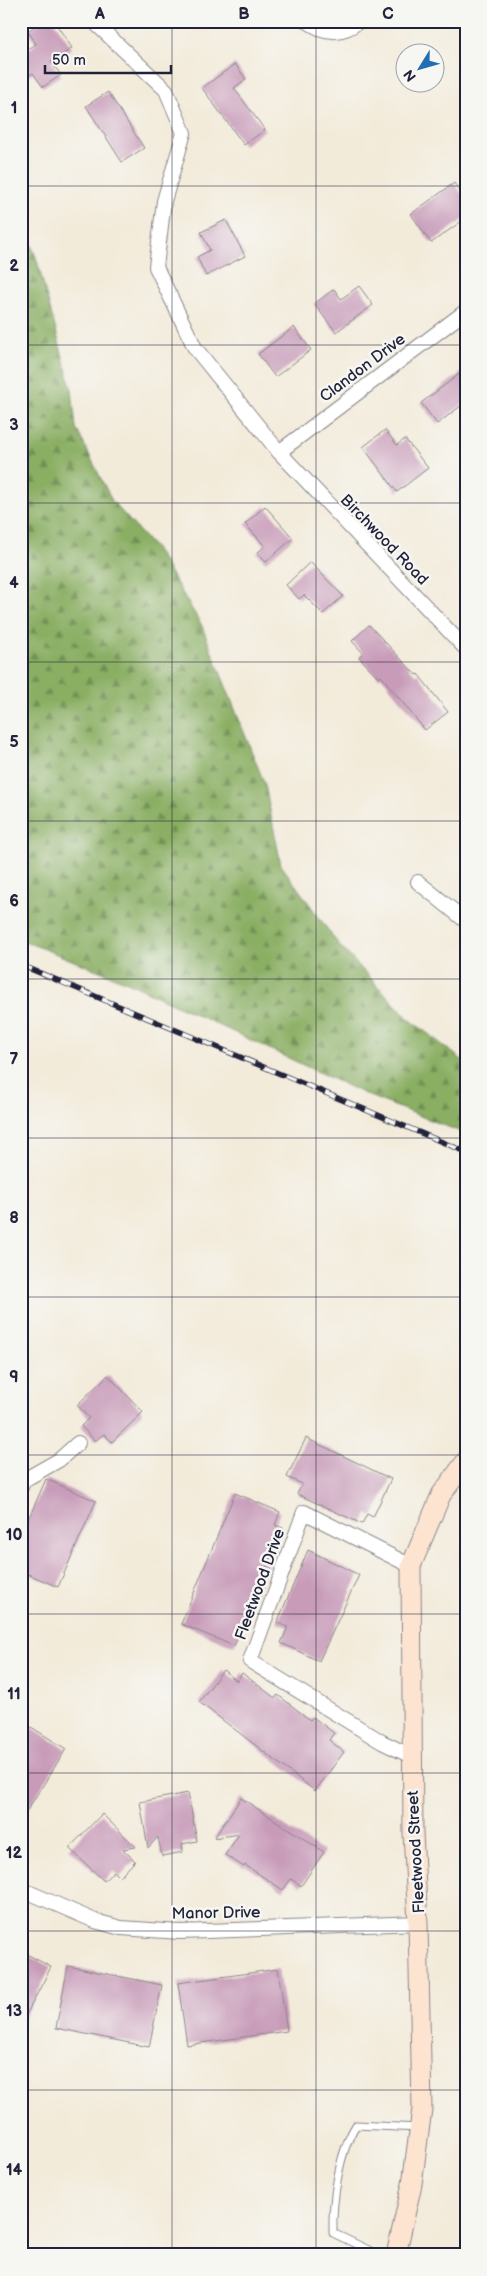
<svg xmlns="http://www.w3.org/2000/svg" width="487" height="2276" viewBox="0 0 487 2276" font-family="'Balsamiq Sans',sans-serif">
<defs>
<pattern id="forest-firs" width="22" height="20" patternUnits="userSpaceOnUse" patternTransform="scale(1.25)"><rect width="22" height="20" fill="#8aaf63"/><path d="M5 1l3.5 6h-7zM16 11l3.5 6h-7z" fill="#708e53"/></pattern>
</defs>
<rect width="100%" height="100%" fill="#f6f6f2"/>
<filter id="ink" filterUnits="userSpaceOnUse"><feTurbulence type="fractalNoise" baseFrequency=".02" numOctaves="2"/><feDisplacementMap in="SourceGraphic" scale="10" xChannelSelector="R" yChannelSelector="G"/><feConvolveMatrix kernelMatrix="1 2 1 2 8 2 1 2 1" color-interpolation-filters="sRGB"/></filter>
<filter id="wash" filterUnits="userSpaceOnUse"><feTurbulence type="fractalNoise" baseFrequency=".0096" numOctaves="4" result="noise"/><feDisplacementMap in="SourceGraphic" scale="20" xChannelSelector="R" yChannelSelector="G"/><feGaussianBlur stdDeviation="1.12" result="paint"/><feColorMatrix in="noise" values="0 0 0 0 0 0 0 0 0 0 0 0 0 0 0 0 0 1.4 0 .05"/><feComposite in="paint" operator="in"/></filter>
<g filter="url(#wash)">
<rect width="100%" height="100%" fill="#f3ebda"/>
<path fill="url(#forest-firs)" stroke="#56684f" d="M21,219L36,257L72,390L76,428L112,501L157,551L201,624L265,785L281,865L339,945L409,1019L466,1063V1134L369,1096L125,981L21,940Z"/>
<g id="blocks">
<g fill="#c89bb9">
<path d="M42,21H54L72,48L51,62L61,75L43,87L33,73L27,77L21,70V54L36,44L28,31Z"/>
<path d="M235,64L246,79L234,88L265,130L244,145L202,88Z"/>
<path d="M108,92L144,148L122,162L86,106Z"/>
<path d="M454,183L466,199V218L431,243L411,214Z"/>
<path d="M226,220L245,256L206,276L197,257L210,250L201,232Z"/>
<path d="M359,286L373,305L336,332L314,304L334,289L341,299Z"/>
<path d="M294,327L311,350L275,377L258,354Z"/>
<path d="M466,369V402L437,424L421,403Z"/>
<path d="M385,430L397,445L405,439L428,468L397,492L363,447Z"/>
<path d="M265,506L293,538L266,562L257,553L265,546L245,524Z"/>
<path d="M310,562L343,596L323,614L304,595L299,599L286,585Z"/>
<path d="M369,625L416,675L418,674L448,712L425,730L381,676L379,678L359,657L363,653L352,641Z"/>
<path d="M108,1375L143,1412L112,1442L104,1434L95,1441L81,1426L89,1418L77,1405Z"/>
<path d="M306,1438L391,1479L373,1517L367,1514L362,1524L297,1494L302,1484L287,1477Z"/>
<path d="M46,1479L96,1501L58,1587L21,1571V1536Z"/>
<path d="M235,1493L280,1512L275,1525L283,1528L234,1646L181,1624Z"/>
<path d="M308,1550L359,1575L319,1661L281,1643L288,1627L277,1623Z"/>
<path d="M223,1670L237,1681L242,1673L275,1698L278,1695L310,1720L313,1717L334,1733L329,1740L344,1752L315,1791L199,1702Z"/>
<path d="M28,1725L66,1749L21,1820V1736Z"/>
<path d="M188,1793L197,1841L182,1844L183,1852L162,1856L158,1837L148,1848L140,1802Z"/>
<path d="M241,1798L324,1852L301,1886L291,1879L283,1890L245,1865L244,1867L225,1855L239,1834L214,1838Z"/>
<path d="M102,1814L136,1847L123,1849L135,1861L120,1877L114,1871L104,1881L69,1848Z"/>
<path d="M21,1951L51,1967L21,2025Z"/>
<path d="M68,1966L162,1985L149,2047L56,2028Z"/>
<path d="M278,1969L287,2031L187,2045L178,1983Z"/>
</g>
</g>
</g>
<g filter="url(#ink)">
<use href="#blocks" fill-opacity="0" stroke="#8a868a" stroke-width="1"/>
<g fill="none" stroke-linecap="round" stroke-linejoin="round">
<g stroke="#8a868a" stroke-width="9">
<path id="lane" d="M379,2255L333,2233C332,2201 339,2152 356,2125L419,2128"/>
</g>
<g stroke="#8a868a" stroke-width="16">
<g id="street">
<path d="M93,21L166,90L184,133L164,201L156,267L195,348L279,452L466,649"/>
<path d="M307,21C324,34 342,35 359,21"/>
<path d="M279,452L466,311"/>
<path d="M418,882L466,921"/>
<path d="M21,1487L24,1480L59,1460L78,1443"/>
<path d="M411,1566L304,1512L250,1661L382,1742L411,1756"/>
<path d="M21,1889L95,1921L121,1928L180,1932L418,1923"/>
</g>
</g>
<g stroke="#8a868a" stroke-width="21">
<path id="secondary" d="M396,2255L412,2184L422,2109L418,1923L413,1833L411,1566L441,1495L466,1461"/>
</g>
<use href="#lane" stroke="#fff" stroke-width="7"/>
<use href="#street" stroke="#fff" stroke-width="14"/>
<use href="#secondary" stroke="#fde4d1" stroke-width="19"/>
<g stroke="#22223b" stroke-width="5.5">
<path id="rail" d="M21,965L466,1152"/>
</g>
<use href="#rail" stroke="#f6f6f2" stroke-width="4" stroke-dasharray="11" stroke-linecap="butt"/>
</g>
</g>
<path fill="none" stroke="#22223b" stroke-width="1" stroke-opacity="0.55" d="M172,21V2255M316,21V2255M21,186H466M21,345H466M21,503H466M21,662H466M21,821H466M21,979H466M21,1138H466M21,1297H466M21,1455H466M21,1614H466M21,1773H466M21,1931H466M21,2090H466"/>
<g text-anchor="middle" stroke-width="5" stroke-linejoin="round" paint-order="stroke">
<g font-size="16" fill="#22223b" stroke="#f6f6f2">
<text transform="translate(362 367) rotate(-37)" y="6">Clandon Drive</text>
<text transform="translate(385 539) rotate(46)" y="6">Birchwood Road</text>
<text transform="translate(259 1584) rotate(-70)" y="6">Fleetwood Drive</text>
<text transform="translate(415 1852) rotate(-93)" y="6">Fleetwood Street</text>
<text transform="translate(216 1912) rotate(-1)" y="6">Manor Drive</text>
</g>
</g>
<rect width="487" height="2276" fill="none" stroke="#f6f6f2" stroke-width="55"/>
<g transform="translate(420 68) rotate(233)"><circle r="24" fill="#f6f6f2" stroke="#a1a1a9"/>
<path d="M0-4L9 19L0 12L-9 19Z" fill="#1f6fb2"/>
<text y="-8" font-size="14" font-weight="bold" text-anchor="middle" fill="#22223b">N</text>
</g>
<path d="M45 65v8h126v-8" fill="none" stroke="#22223b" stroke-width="2.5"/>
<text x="52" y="65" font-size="15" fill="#22223b" stroke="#f6f6f2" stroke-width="4" paint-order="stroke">50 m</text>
<rect x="28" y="28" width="432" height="2220" fill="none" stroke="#22223b" stroke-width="2"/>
<g font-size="16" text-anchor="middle" font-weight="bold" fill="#22223b">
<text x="100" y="19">A</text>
<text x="244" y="19">B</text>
<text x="388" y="19">C</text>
<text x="14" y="113">1</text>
<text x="14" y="271">2</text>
<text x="14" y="430">3</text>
<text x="14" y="588">4</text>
<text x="14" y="747">5</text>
<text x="14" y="906">6</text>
<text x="14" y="1064">7</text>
<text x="14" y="1223">8</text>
<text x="14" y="1382">9</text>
<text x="14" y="1540">10</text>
<text x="14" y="1699">11</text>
<text x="14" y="1858">12</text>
<text x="14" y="2016">13</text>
<text x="14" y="2175">14</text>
</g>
</svg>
